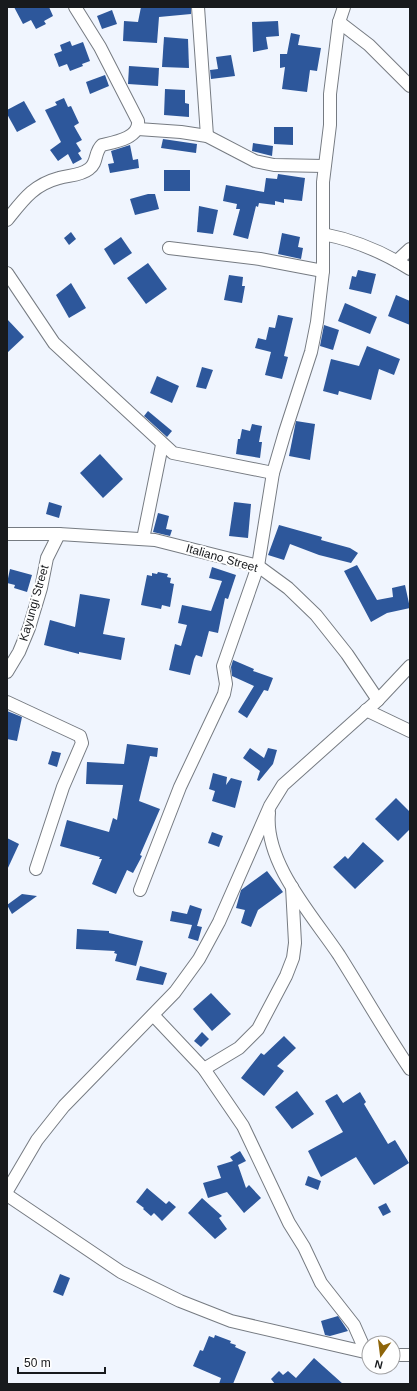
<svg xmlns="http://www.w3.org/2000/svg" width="417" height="1391" viewBox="0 0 417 1391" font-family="Helvetica,sans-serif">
<rect width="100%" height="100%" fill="#f0f5fe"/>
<g fill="#2d579b">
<path d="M14,7H49L53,16L44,21L46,24L36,29L31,20L23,24Z"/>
<path d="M141,7H191V14L159,17L157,43L123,41L124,21L138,22Z"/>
<path d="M112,10L117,24L102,29L97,16Z"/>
<path d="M278,21L279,36L266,37L268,49L253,52L252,22Z"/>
<path d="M291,33L300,35L298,45L321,48L317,71L310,70L307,92L282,89L285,67L280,68V54H287Z"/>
<path d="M164,37L188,39L189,68L162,67Z"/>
<path d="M70,41L72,46L83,42L90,61L82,64L83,66L70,71L67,64L59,67L54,54L62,51L60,45Z"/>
<path d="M231,55L235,76L211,79L210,70L218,69L216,57Z"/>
<path d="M129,66L159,68L158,86L128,84Z"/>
<path d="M105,75L109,86L90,94L86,82Z"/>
<path d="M165,89L185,90V103L189,104V117L164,115Z"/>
<path d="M64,98L68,107L71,106L79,123L74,126L82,140L76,143L81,151L78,153L82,159L73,164L68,154L58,161L50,150L61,142L45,110L57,105L55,102Z"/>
<path d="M24,101L36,122L17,132L7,114V110Z"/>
<path d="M274,127H293V145L274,144Z"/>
<path d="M163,139L197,144L196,153L161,148Z"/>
<path d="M253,143L273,146L272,156L252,151Z"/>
<path d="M130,145L133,160L138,159L139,168L110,173L108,164L114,163L111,151Z"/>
<rect x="164" y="170" width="26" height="21"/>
<path d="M278,174L305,178L302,201L284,199V203L275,201V205L259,203L258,207L256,206L248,239L233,235L240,209H236L237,204L223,201L226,185L264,192L266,178L277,179Z"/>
<path d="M148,194H155L159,209L135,215L130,199Z"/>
<path d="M199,206L218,210L213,234L197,232Z"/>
<path d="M71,232L76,239L69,245L64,238Z"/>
<path d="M282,233L300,237L298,247L303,248L301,259L278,254Z"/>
<path d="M121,237L132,253L114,265L104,249Z"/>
<path d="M148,263L167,289L146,304L127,278Z"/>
<path d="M358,270L376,274L371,294L349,289L352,276L356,277Z"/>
<path d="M229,275L243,277L242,286H245L242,303L224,300Z"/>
<path d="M71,283L86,308L69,318L56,295Z"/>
<path d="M396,295L410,301V325L388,316Z"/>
<path d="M345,303L377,317L370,334L338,321Z"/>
<path d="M278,315L293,318L284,356L288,357L282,379L265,375L271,352L255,348L258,338L266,340L269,327L275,328Z"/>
<path d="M7,319L24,337L7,353Z"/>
<path d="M324,325L339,330L333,350L320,346Z"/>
<path d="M367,346L400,359L394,375L379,369L371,400L339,391L338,395L323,391L331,359L359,366Z"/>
<path d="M202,367L213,370L206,389L196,387Z"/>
<path d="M157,376L179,386L172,403L150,393Z"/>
<path d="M148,411L172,431L167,437L144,416Z"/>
<path d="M296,421L315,424L310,460L289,456Z"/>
<path d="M252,424L262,426L259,442H262L260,458L236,454L238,439H240L242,429L250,431Z"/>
<path d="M100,454L123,479L103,498L80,473Z"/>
<path d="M49,502L62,506L59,518L46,514Z"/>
<path d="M234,502L251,504L248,538L229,536Z"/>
<path d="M158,513L169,516L166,529L172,530L170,536L153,532Z"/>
<path d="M279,525L322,537L321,540L350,548L358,553L351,563L319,555L290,544L284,560L268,555Z"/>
<path d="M357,565L377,600L393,597L392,588L405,585L410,608L387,613L371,622L344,571Z"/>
<path d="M212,567L236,575L228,599L225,598L218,633L209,631L202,657L196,655L194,659L190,675L169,670L175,644L181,646L187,625L178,623L182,605L211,611L222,581L209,578Z"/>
<path d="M10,569L32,575L27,592L14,588L15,585L7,583Z"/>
<path d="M158,572L168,574L167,577L171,578L170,583L174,584L170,607L162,605L161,609L141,605L147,575L152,576V573L157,574Z"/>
<path d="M80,594L110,599L103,634L125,638L121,660L79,652V654L44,645L50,620L75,627Z"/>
<path d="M233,660L254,669L253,671L273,678L268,691L264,690L247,718L238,712L254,686L232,676L231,667Z"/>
<path d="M7,711L22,717L17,741L7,739Z"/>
<path d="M127,744L158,748L157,757L150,756L139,801L160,809L140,855L142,856L133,873L127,870L116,894L92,884L102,859H99L100,857L60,846L67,820L109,832L113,818L117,820L123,785L86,784L87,762L124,764Z"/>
<path d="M250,748L264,758L268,748L277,750L273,764L259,781L257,780L260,771L243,758Z"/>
<path d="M52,751L61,753L57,767L48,764Z"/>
<path d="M213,773L227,777L226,785L231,778L242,781L235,808L212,801L215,791L209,789Z"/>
<path d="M396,798L410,812V829L398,841L375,819Z"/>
<path d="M212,832L223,836L219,847L208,843Z"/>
<path d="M7,838L19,844L7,870Z"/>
<path d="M363,842L384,861L355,889L333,867L345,856L348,859Z"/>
<path d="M267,871L283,892L258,910L251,927L241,923L245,910L236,908L241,890Z"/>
<path d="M22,894L37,896L12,914L7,905Z"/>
<path d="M190,905L202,909L197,926L193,925L202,927L198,941L188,938L192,925L170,921L172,911L187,914Z"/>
<path d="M77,929L109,931V933L143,941L136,966L115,961L117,954L114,953L115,951L76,949Z"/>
<path d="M140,966L167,973L163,985L136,980Z"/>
<path d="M211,993L231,1014L212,1031L193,1009Z"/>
<path d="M202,1032L209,1039L201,1047L194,1041Z"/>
<path d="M284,1036L296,1048L277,1066L284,1071L264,1096L241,1078L261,1053L264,1055Z"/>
<path d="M297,1091L314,1114L292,1129L275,1107Z"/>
<path d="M360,1092L366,1102L364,1104L388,1144L395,1140L409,1163L374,1185L356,1157L321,1177L308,1151L343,1132L325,1101L337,1094L343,1103Z"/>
<path d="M240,1151L246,1161L238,1165L246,1188L249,1185L261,1198L244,1213L227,1192L208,1198L203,1183L221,1178L217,1166L233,1161L230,1157Z"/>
<path d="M308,1176L321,1181L318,1190L305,1185Z"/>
<path d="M147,1188L166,1204L169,1201L176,1207L162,1221L154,1213L151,1216L143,1209L144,1208L136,1202Z"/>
<path d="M202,1198L222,1216L219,1218L227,1229L215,1239L188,1213Z"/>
<path d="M386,1203L391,1212L383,1216L378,1207Z"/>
<path d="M60,1274L70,1278L63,1296L53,1292Z"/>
<path d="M338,1316L348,1331L330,1336L325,1335L321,1321Z"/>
<path d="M215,1335L231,1341L230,1343L236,1345L235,1347L246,1352L233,1384H219L221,1378L193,1366L200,1350L203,1351L209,1336L214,1338Z"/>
<path d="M314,1358L343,1384H275L271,1379L279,1371L283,1375L288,1371L296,1378Z"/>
</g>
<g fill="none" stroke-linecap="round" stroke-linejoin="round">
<g stroke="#767b82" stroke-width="14">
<g id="minor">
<path d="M198,7L207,136"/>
<path d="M339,22L369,45L410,86"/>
<path d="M138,129L181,132L207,136L255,161L274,165L324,166"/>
<path d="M7,220C23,200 33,185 59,178C69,175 80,176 89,169C98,163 94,152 102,145C115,142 140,138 138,121L100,47L75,7"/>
<path d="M323,234C354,240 383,252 410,269"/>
<path d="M169,248L260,259L323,271"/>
<path d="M397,261L410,249"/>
<path d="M7,273L54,343L173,453L273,473"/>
<path d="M7,534H59L155,540L258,566L288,588L316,615L347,654L378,700"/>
<path d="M143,539L162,445"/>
<path d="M7,672L19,652L29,628L41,588L47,558L59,534"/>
<path d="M7,702L80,736L82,743L63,787L36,869"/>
<path d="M366,710L410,731"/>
<path d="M269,813C264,863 313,916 339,955C363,993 385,1032 410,1069"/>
<path d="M140,890L180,787L224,694L226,684L223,666L258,566L273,473L285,432L311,352L317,322L323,271V182L330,125V94L339,22L344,7"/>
<path d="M153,1015L204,1069L243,1126L289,1223L304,1247L321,1283L354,1325L366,1352"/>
<path d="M204,1069L239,1048L258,1029L286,976L293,958L295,943L292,887"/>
<path d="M7,1191L37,1140L64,1106L175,992L199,959L219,922L270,806L283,785L378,700L410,666"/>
<path d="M7,1195L121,1272L180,1301L231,1321L369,1353"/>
<path d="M393,1355H410"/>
</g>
</g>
<use href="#minor" stroke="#fff" stroke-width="12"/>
</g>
<g text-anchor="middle" stroke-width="4" stroke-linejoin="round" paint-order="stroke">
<g font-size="12" fill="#181a1d" stroke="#fff">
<text transform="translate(222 558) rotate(16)" y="4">Italiano Street</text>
<text transform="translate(34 603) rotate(-74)" y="4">Kayungi Street</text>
</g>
</g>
<rect width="417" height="1391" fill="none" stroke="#181a1d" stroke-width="16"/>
<g transform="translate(381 1355) rotate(194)"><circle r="19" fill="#ffffff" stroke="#a3a3a5"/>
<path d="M0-3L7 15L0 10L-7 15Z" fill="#8e650a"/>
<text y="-6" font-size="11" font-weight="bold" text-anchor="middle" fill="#181a1d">N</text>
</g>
<path d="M18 1367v6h87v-6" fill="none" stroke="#181a1d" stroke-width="2"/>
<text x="24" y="1367" font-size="12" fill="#181a1d" stroke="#ffffff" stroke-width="3" paint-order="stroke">50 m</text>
</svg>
